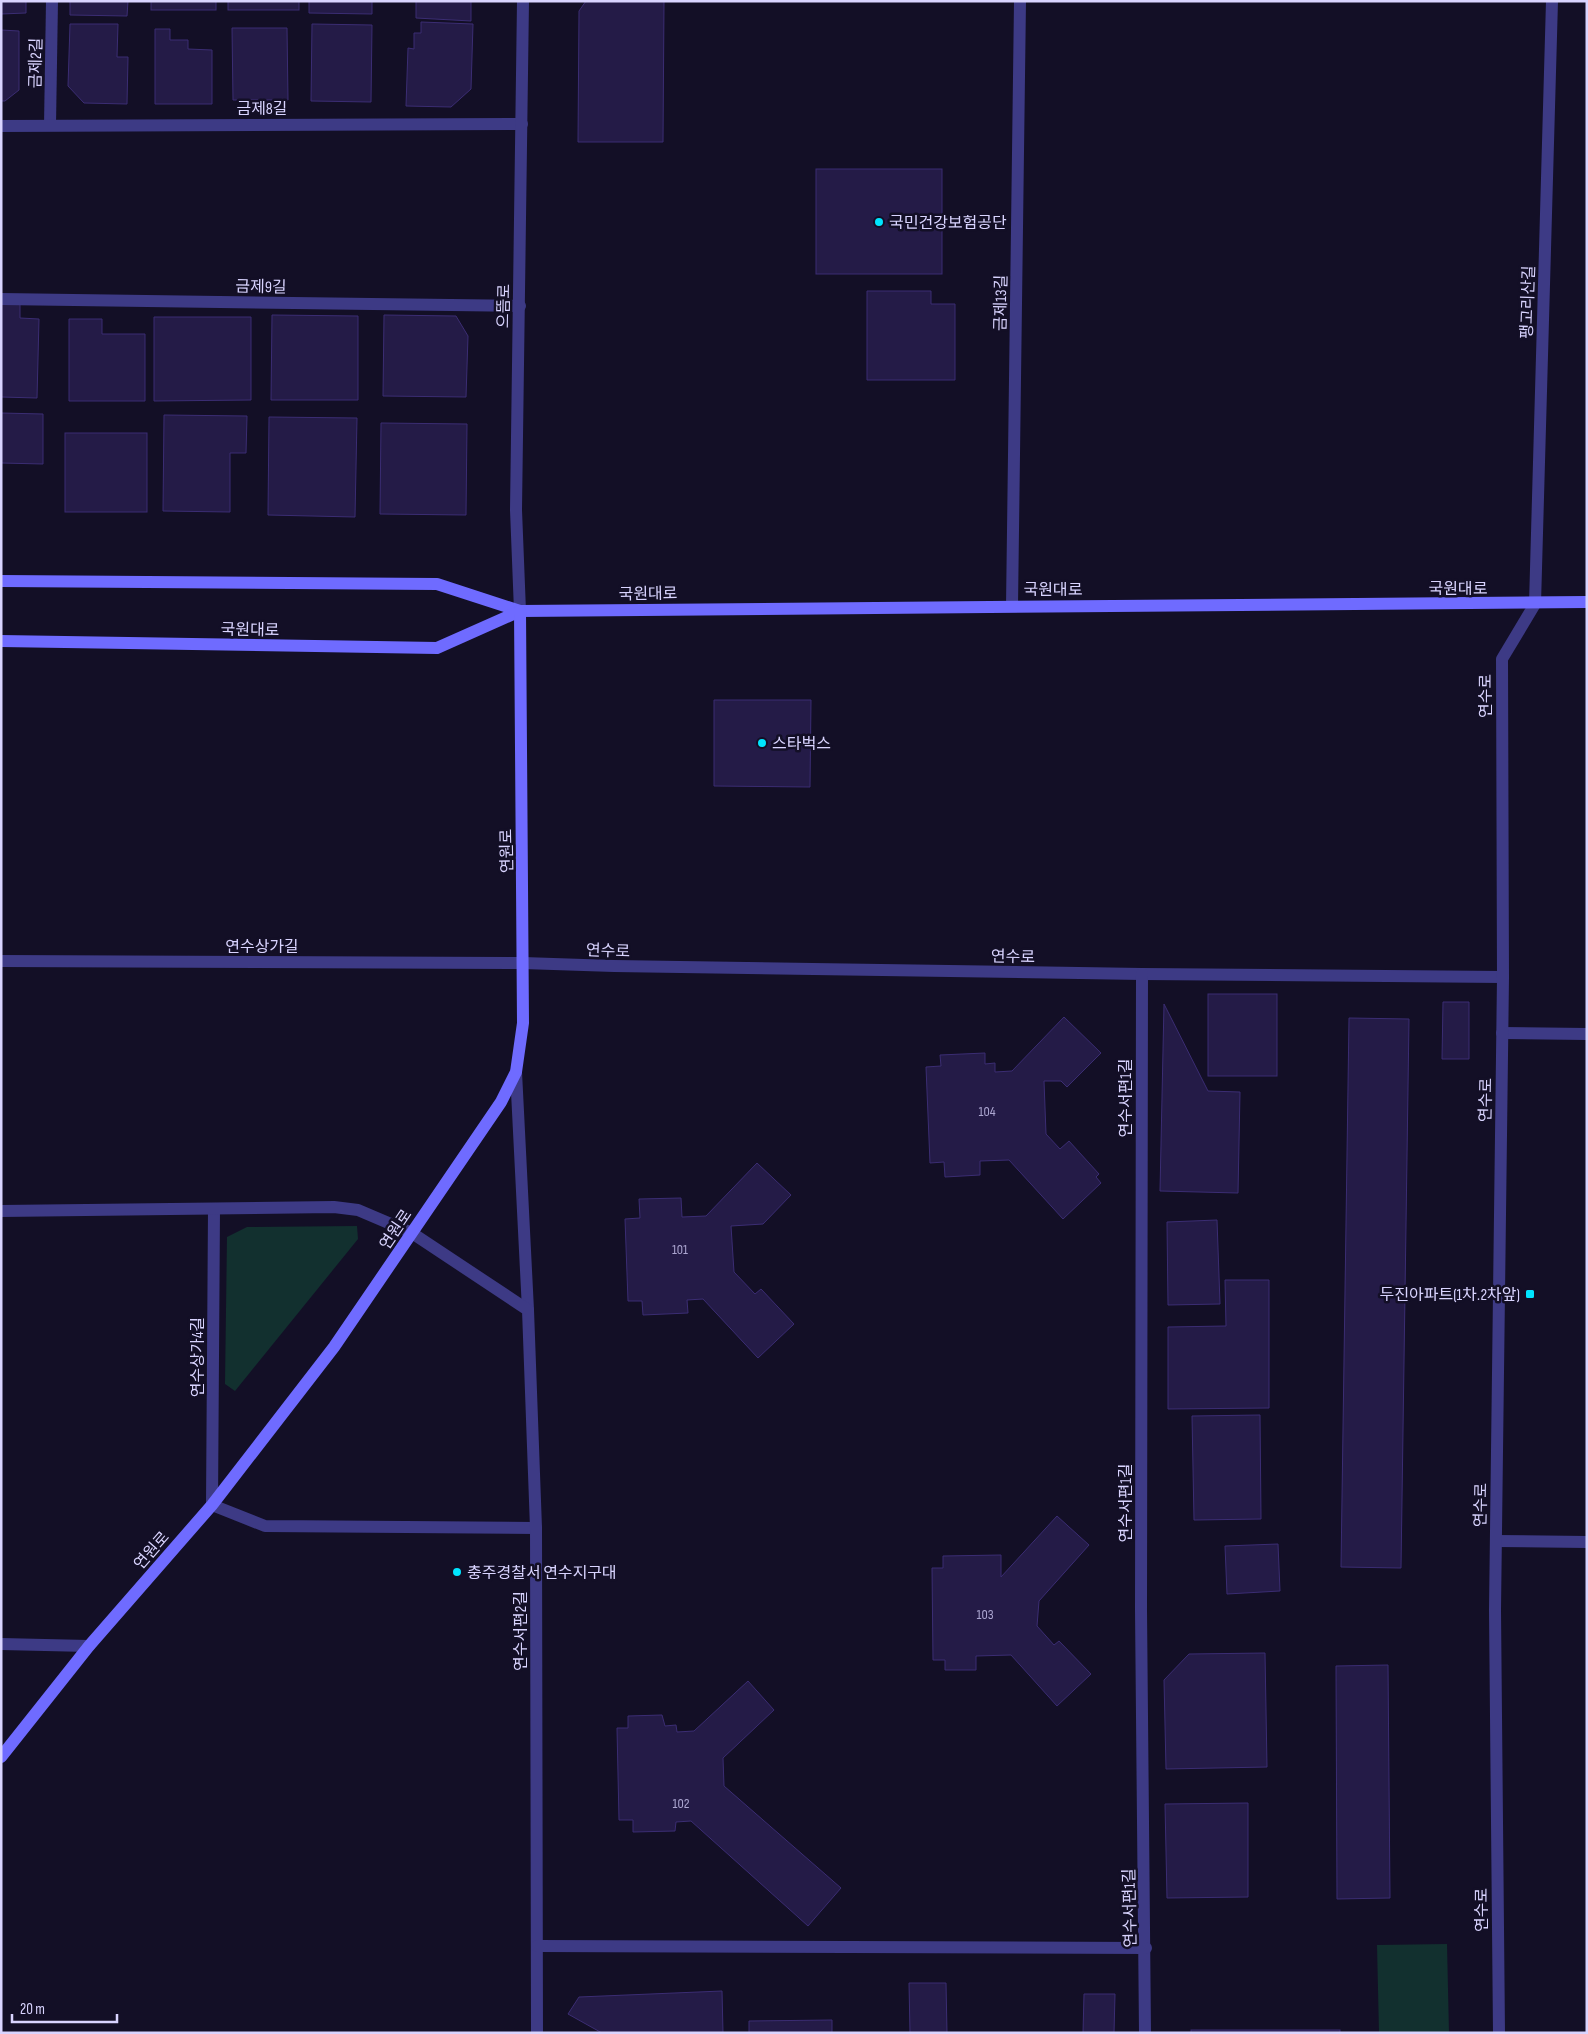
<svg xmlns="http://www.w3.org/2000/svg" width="1588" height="2034" viewBox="0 0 1588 2034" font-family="'Sofia Sans Condensed','Noto Sans KR',sans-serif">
<rect width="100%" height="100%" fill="#130f26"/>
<g fill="#12302f">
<path d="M357,1226L358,1239L235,1391L225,1384L227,1237L247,1227Z"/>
<path d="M1447,1944L1449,2033H1379L1377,1945Z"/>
</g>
<g fill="#241b47" stroke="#3b2d73">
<path d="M1,1H26V13L1,14Z"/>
<path d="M70,1H128L127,16L70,15Z"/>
<rect x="151" y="1" width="65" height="9"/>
<rect x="228" y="1" width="71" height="9"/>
<path d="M309,1H372V14L309,13Z"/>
<path d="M416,1H471V21L416,18Z"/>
<path d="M586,1H664L663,142H578L579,11Z"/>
<path d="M421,22L473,24L471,89L451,107L406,106L408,48L414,49V33H421Z"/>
<path d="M70,24H118L117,57H128L127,104L84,103L68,86Z"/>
<path d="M312,24L372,25L371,102L311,101Z"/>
<path d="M232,28H287L288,100H233Z"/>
<path d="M155,29H170V40H188V49L212,50V104H155Z"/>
<path d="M1,30L19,31V90L5,101H1Z"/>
<rect x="816" y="169" width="126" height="105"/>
<path d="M867,291H931V304H955V380H867Z"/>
<path d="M1,303H20V318L39,319L37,398L1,397Z"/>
<path d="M272,315L358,316V400H271Z"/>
<path d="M384,315L456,316L468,336L466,397L383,396Z"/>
<path d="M154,317H251V400L154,401Z"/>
<path d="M69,319H102V334H145V401H69Z"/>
<path d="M1,413L43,414V464L1,463Z"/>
<path d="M164,415L247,416L246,453H230V512L163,511Z"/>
<path d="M269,417L357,418L355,517L268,515Z"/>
<path d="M381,423L467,424L466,515L380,514Z"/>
<rect x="65" y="433" width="82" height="79"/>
<path d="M714,700H811L810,787L714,786Z"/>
<rect x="1208" y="994" width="69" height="82"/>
<path d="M1443,1002H1469V1059H1442Z"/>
<path d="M1164,1004L1208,1091L1240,1092L1238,1193L1160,1191Z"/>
<path d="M1064,1017L1101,1053L1067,1087L1061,1081H1044L1046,1134L1060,1149L1069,1141L1099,1174L1096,1177L1101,1183L1063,1219L1009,1160L980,1161V1175L945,1177L944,1162L930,1163L926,1067L941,1066L940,1055L985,1053V1064L995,1063V1072L1012,1071Z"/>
<path d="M1349,1018L1409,1019L1401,1568L1341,1567Z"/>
<path d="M757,1163L791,1195L763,1224L731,1226L734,1272L755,1294L761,1289L794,1324L758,1358L703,1299L687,1300L688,1313L643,1315L642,1301H628L625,1219L640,1218L639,1199L681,1198L682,1217L706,1216Z"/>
<path d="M1217,1220L1220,1304L1168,1305L1167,1222Z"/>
<path d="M1225,1280H1269V1408L1168,1409V1327L1226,1326Z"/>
<path d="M1260,1415L1261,1519L1194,1520L1192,1416Z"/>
<path d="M1057,1516L1089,1545L1039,1601L1037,1626L1054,1645L1059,1641L1091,1674L1057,1706L1011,1655L976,1656V1670H945V1660H933L932,1568H943V1556L1001,1555V1577Z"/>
<path d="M1278,1544L1280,1591L1227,1594L1225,1546Z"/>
<path d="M1265,1653L1267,1767L1166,1769L1164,1680L1189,1654Z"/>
<path d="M1388,1665L1390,1898L1337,1899L1336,1666Z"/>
<path d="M748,1681L774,1710L723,1758L724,1786L841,1888L808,1926L691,1821L676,1822L675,1831L633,1832V1820H619L617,1728H628V1716L662,1715L665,1726L676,1725L677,1732L694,1731Z"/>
<path d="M1248,1803V1897L1167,1898L1165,1804Z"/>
<path d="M909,1983H946L947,2033H910Z"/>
<path d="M722,1991L723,2033H602L568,2014L579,1997Z"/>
<path d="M1084,1994H1115L1114,2033H1083Z"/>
<path d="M832,2020V2033H749V2021Z"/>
<rect x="1191" y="2030" width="149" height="3"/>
</g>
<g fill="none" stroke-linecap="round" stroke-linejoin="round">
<g stroke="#3d3a85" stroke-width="12">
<path d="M1502,1033L1587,1034"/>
<path d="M1496,1541L1587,1542"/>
</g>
<g stroke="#3d3a85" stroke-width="12">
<path d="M50,125L52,1"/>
<path d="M1,126L522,124"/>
<path d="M1,299L520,306"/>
<path d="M1012,606L1020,1"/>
<path d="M520,611L516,510L523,1"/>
<path d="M1,961L523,963L614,966L1142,974L1503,977"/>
<path d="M1142,974L1141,1610L1145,2033"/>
<path d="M516,1072L528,1310"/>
<path d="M214,1209L212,1505L265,1526L536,1528"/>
<path d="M1,1211L334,1207L358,1210L412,1233L528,1310L536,1528L537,2033"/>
<path d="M1,1644L89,1646"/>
<path d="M537,1946L1146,1948"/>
<path d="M1499,2033L1495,1610L1503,977L1502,659L1535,604L1552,1"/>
</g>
<g stroke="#6f6bff" stroke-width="12">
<path d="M1,581L437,584L520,611L1587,602"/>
<path d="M1,641L437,648L520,611"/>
<path d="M1,1757L89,1646L212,1505L334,1347L501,1102L516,1072L523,1023L520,611"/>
</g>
</g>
<g fill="#00e5ff" stroke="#130f26" stroke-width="2">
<circle cx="879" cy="222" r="5"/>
<circle cx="762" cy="743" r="5"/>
<rect x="1525" y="1289" width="10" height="10" rx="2.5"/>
<circle cx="457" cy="1572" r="5"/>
</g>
<g text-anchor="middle" stroke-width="5" stroke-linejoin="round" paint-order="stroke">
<g font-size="14" fill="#aca6d1">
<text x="987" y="1116">104</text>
<text x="680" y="1254">101</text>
<text x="985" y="1619">103</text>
<text x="681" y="1808">102</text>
</g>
<g font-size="16" fill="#d9d4ff" stroke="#130f26">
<text transform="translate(35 63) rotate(-89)" y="6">금제2길</text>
<text x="262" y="114">금제8길</text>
<text transform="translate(261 286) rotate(1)" y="6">금제9길</text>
<text transform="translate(1527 302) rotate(-88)" y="6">팽고리산길</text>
<text transform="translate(1000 303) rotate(-89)" y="6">금제13길</text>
<text transform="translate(503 306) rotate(-89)" y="6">으뜸로</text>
<text x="1458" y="594">국원대로</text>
<text x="1053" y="595">국원대로</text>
<text transform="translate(648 593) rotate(-1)" y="6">국원대로</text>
<text transform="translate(250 629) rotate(1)" y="6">국원대로</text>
<text transform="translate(1485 696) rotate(-90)" y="6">연수로</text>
<text transform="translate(506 851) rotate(-91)" y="6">연원로</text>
<text x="262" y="952">연수상가길</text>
<text transform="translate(608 950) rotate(2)" y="6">연수로</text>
<text transform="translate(1013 956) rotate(1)" y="6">연수로</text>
<text transform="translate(1125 1098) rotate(-90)" y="6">연수서편1길</text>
<text transform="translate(1485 1100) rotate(-89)" y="6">연수로</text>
<text transform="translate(395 1229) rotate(-56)" y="6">연원로</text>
<text transform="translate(197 1357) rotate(-90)" y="6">연수상가4길</text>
<text transform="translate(1125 1503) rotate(-90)" y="6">연수서편1길</text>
<text transform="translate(1480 1505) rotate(-89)" y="6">연수로</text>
<text transform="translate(151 1550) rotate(-49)" y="6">연원로</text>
<text transform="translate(520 1631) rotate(-90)" y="6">연수서편2길</text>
<text transform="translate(1129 1908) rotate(-91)" y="6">연수서편1길</text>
<text transform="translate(1481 1910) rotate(-90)" y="6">연수로</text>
</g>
<g font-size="16" fill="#d9d4ff" stroke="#130f26" text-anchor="start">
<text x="889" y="228">국민건강보험공단</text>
<text x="772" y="749">스타벅스</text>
<text x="1520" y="1300" text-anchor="end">두진아파트(1차.2차앞)</text>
<text x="467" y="1578">충주경찰서 연수지구대</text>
</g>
</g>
<rect width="1588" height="2034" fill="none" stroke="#d9d4ff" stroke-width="5"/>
<path d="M12 2014v8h105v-8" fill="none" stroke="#d9d4ff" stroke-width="2.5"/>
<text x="20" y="2014" font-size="15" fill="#d9d4ff" stroke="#130f26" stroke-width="4" paint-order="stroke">20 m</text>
</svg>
